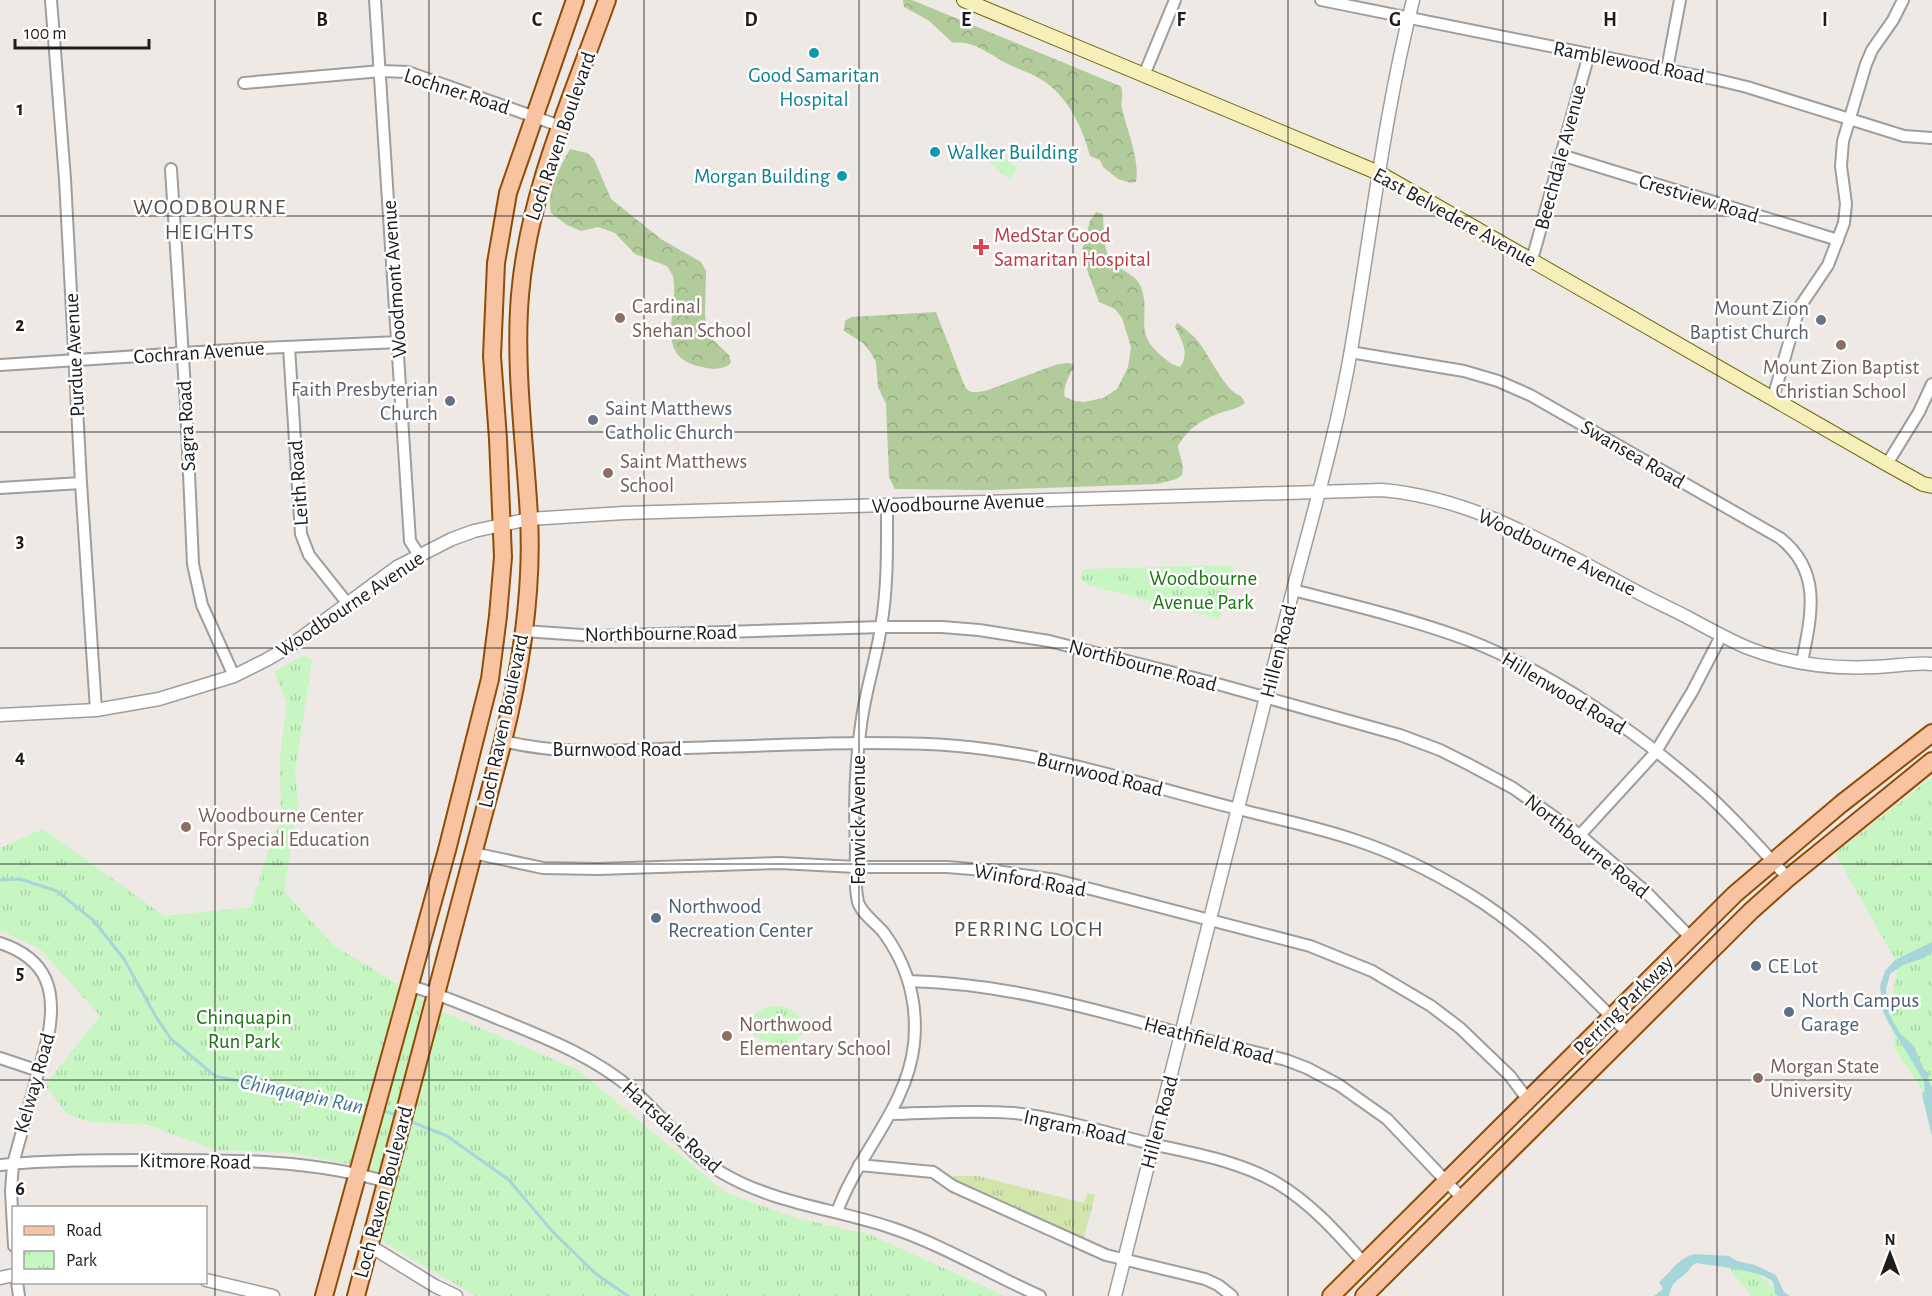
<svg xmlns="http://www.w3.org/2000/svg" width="1932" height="1296" viewBox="0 0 1932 1296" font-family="'Alegreya Sans',sans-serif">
<defs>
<pattern id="grass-tufts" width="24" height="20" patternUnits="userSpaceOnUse" patternTransform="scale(1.5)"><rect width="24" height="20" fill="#d2e6ac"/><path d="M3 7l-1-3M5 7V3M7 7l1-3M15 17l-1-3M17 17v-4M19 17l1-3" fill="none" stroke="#b4c594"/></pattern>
<pattern id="forest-crowns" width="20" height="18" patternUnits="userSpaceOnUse" patternTransform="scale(1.5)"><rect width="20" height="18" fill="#b1cb9b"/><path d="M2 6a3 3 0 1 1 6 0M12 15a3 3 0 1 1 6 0" fill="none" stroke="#98ae85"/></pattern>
<pattern id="park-tufts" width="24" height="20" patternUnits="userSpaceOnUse" patternTransform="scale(1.5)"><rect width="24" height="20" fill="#c7f6c3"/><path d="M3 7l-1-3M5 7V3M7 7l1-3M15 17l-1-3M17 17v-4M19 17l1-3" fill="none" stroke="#aad2a7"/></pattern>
</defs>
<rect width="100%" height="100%" fill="#eee9e4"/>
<path fill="url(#grass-tufts)" d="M953,1176H978L1084,1203L1087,1193L1095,1195L1083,1241L952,1180Z"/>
<g fill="url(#forest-crowns)">
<path d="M903,0H912L1120,86C1125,93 1120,100 1122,108C1127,131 1140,160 1136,182L1131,183L1118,179L1103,167L1100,160L1090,156C1083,128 1067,95 1042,80C1030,72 1016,69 1004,62C988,53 972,40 953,43L928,20L904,7Z"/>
<path d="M570,149L587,153L594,159L611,199L661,239L701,262L706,271L705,316L708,332L712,339L729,355L731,362L729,365C720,370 712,369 702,367C655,358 676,317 674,284L673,276L667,266L635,254L615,233L598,227L581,231L567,225L551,213C546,192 560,167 570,149Z"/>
<path d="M1096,212L1103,214C1104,227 1103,243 1108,255C1114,271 1135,271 1141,287C1151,314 1134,329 1157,352C1164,358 1171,365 1180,367C1190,354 1182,340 1175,327L1177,323L1179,324C1185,329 1192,334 1197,340C1209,354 1225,392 1241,396L1245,403C1239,408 1231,410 1223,412C1203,419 1189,427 1178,446C1179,455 1185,466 1182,475L1177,479L1157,484L989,490L895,489L889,477L886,404L878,387L876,362L871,353L863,343L844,331L845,321L851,317L936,312L965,387C971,395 979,392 988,390L1058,364L1069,363L1074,365V368C1069,374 1062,390 1065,397L1075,401L1084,402L1103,398L1117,389L1128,367L1131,347L1122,318L1115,309L1099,302L1081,253L1090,221Z"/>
</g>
<g fill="url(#park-tufts)">
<path d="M990,145L1018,169L1009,179L981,155Z"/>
<path d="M1229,565L1233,566V570L1221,616L1218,618L1087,585L1080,578L1083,570L1087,569Z"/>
<path d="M304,655L312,660L295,773L298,804L284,891L333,945L446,1013L578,1070L726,1193L797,1218L871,1235L1005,1296H476L381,1241L394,1177L353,1165L291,1153L215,1150L148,1125L90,1122L66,1113L45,1085L100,1016L40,949L4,932H0V848L43,829L164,916L251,907L273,835L281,823L280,759L287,702L274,672Z"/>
<path d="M1932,777V1104L1896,1051L1889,1010L1898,965L1835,853Z"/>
<path d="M782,1006C824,1019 799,1061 755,1036L750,1024C753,1010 768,1005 782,1006Z"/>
<path d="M1726,1265L1751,1268L1785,1296H1752Z"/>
</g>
<g fill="#a6d6da">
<path d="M1932,942V952L1924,958L1903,965L1890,974L1886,989L1889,1014L1900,1033L1914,1046L1923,1068L1929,1074L1928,1080L1932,1087V1137L1922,1094L1925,1090L1924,1081L1888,1022L1883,1011L1880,986L1885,971L1895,960Z"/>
<path d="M1694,1254L1729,1256L1737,1261L1755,1265L1776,1275L1784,1292L1790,1296H1778L1775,1293C1774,1288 1775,1283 1771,1280C1758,1270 1713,1266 1696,1263C1690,1266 1690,1270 1684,1275C1674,1283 1673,1282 1669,1296H1654L1663,1289L1659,1282C1672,1271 1677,1259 1694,1254Z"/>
</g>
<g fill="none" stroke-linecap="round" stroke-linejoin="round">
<g stroke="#a6d6da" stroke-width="3">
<path d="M0,880L20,879L57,891L94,921L124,959L156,1017L171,1039L215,1076L272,1088L339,1099L370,1107"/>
<path d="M382,1110L398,1116"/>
<path d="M407,1120L447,1136L509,1180L553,1232L596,1274L628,1296"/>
</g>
<g stroke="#9e9e9e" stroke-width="14">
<g id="minor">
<path d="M51,0L65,179L81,483L96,710"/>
<path d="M375,0L410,541L419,555"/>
<path d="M1321,0L1718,80L1747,87L1904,136L1932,138"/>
<path d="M1667,69L1680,0"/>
<path d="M1144,75L1175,0"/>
<path d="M244,83L381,71L408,72L560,126"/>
<path d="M1561,155L1838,240"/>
<path d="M171,169L186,405L193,564L202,605L234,676"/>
<path d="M1532,260L1589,54"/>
<path d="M289,347L301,534L309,555L348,604"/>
<path d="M1350,352L1464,371L1498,381L1530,395L1780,538C1823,572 1811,616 1802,662"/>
<path d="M0,365L262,348L399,342"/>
<path d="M1773,398L1799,308L1828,265L1844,223L1846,204L1841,166L1843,141L1866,64L1872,50L1893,20L1903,0"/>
<path d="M1887,464L1919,412L1932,384"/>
<path d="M0,488L81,483"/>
<path d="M1293,590C1352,605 1411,619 1468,640C1551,672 1640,734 1705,792C1735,819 1761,849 1788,878"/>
<path d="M524,631L596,636L881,627H942L979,630L1049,641L1214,683L1400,735L1440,750L1468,764L1513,788L1580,835L1646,892L1690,937"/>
<path d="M503,741C555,754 606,751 659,749C725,747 792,744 858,743C901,743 943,743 985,749C1071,760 1154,788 1238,809C1277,819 1317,827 1355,840C1395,853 1433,872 1469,894C1530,931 1577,984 1628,1033"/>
<path d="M1580,835L1655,753L1692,692L1721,636"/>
<path d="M473,853L543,868L598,869L780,863L856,867H947L996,871L1056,880L1310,946L1372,971L1431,1006L1460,1028L1510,1076L1528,1100"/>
<path d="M0,943C48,959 57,991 48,1037L13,1164L11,1191L14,1246"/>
<path d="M909,981C1001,983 1091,1008 1179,1033C1215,1043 1251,1051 1286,1060L1307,1068L1339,1085L1387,1119L1462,1198"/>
<path d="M410,986C440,994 469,1007 499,1019C546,1038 595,1057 634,1091C665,1118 688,1154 724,1174C776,1204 836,1209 892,1228C943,1245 990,1274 1040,1296"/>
<path d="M0,1058L39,1071"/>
<path d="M891,1114C932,1113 973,1110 1014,1113C1062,1118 1109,1134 1156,1145C1197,1154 1241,1162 1277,1183C1312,1204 1337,1233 1364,1263"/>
<path d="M0,1165C50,1160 101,1160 151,1160C230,1160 311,1159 387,1182"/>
<path d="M859,1165L933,1172L953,1186L1106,1255L1205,1279L1218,1285L1232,1296"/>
<path d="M837,1212C858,1153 907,1108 914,1044C918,1004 908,966 884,933C877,924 861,913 858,902C854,885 856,864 856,847C854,806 855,766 861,725C865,692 876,660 881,627C888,586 887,546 887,505"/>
<path d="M17,1282L19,1296"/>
</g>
</g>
<g stroke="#9e9e9e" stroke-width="15">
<g id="tertiary">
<path d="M0,715L96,710L159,699L234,676L266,660L290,646L397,567L452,539L474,531L529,519L624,513L1382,490C1474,498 1551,546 1630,588C1649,599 1668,607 1687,617C1707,628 1727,639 1748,648C1787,663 1831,669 1873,667C1892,667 1913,662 1932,664"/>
<path d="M370,1246L435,1286L456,1296"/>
<path d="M0,1278L14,1275"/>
<path d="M206,1280L273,1296"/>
<path d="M1115,1296L1293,590C1314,510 1337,431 1351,350C1371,233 1384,115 1413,0"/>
</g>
</g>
<g stroke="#6e690a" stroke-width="16">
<path id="secondary" d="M964,0L1379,173L1887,464L1923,484L1932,486"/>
</g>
<g stroke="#8f4d08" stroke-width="20">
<g id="primary">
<path d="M324,1296L447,850L490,679L498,616L503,557L498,439L492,356L496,263L508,193L575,0"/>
<path d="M356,1296L503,741C521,668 533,592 529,517C525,443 514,368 520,295C529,190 572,98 607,0"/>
<path d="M1331,1296L1735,894L1841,804L1932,733"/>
<path d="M1364,1296L1751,911L1788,878L1932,761"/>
</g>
</g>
<use href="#minor" stroke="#fff" stroke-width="10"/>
<use href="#tertiary" stroke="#fff" stroke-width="12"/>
<use href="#secondary" stroke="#f6efba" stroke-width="14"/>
<use href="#primary" stroke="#f7c3a0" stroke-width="16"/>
</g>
<path fill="none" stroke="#1d1d1d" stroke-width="1.5" stroke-opacity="0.55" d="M215,0V1296M429,0V1296M644,0V1296M859,0V1296M1073,0V1296M1288,0V1296M1503,0V1296M1717,0V1296M0,216H1932M0,432H1932M0,648H1932M0,864H1932M0,1080H1932"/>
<g fill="#0f9aa8" stroke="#fff" stroke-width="2">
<circle cx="814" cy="53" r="6"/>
<circle cx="935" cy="152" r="6"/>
<circle cx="842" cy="176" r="6"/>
</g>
<path fill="#e0444e" stroke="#fff" stroke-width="2" d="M978 238h6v6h6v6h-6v6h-6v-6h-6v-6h6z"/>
<g fill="#8d6e63" stroke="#fff" stroke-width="2">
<circle cx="620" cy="318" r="6"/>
<circle cx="1841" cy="345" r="6"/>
<circle cx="608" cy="473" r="6"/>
<circle cx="186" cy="827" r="6"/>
<circle cx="727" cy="1036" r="6"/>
<circle cx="1758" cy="1078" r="6"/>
</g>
<g fill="#6b7280" stroke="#fff" stroke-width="2">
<circle cx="1821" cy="320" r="6"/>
<circle cx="450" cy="401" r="6"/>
<circle cx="593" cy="420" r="6"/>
</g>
<g fill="#5c6f8a" stroke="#fff" stroke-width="2">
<circle cx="656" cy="918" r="6"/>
<circle cx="1756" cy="966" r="6"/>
<circle cx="1789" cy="1012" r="6"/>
</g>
<g text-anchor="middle" stroke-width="5" stroke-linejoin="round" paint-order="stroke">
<g font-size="21" fill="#1d1d1d" stroke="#fff">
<text transform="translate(1629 62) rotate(11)" y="7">Ramblewood Road</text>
<text transform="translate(457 91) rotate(18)" y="7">Lochner Road</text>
<text transform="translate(560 136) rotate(-71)" y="7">Loch Raven Boulevard</text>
<text transform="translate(1560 157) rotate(-75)" y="7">Beechdale Avenue</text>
<text transform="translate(1699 198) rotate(17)" y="7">Crestview Road</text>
<text transform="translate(1455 217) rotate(29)" y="7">East Belvedere Avenue</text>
<text transform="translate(394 279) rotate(-94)" y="7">Woodmont Avenue</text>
<text transform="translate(199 352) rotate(-4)" y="7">Cochran Avenue</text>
<text transform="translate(74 355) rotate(-93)" y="7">Purdue Avenue</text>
<text transform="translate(186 426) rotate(-93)" y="7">Sagra Road</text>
<text transform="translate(1633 454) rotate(30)" y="7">Swansea Road</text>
<text transform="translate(298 483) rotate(-94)" y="7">Leith Road</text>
<text transform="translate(958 503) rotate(-2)" y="7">Woodbourne Avenue</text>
<text transform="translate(1557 552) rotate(26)" y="7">Woodbourne Avenue</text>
<text transform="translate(350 604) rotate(-34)" y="7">Woodbourne Avenue</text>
<text transform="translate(661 633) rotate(-1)" y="7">Northbourne Road</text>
<text transform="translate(1278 651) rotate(-76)" y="7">Hillen Road</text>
<text transform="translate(1143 665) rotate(15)" y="7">Northbourne Road</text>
<text transform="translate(1564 693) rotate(31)" y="7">Hillenwood Road</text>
<text transform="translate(503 721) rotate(-78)" y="7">Loch Raven Boulevard</text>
<text x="617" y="756">Burnwood Road</text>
<text transform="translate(1100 774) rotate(14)" y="7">Burnwood Road</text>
<text transform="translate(858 820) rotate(-90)" y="7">Fenwick Avenue</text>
<text transform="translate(1587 846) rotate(39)" y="7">Northbourne Road</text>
<text transform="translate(1030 880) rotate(10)" y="7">Winford Road</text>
<text transform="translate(1623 1005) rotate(-45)" y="7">Perring Parkway</text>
<text transform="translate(1209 1040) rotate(15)" y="7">Heathfield Road</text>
<text transform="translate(34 1083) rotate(-74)" y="7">Kelway Road</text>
<text transform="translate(1159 1122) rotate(-75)" y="7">Hillen Road</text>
<text transform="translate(672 1127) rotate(42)" y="7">Hartsdale Road</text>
<text transform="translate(1075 1127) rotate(12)" y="7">Ingram Road</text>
<text transform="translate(195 1161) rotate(1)" y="7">Kitmore Road</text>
<text transform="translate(383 1192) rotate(-75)" y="7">Loch Raven Boulevard</text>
</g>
<g font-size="21" fill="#0d838f" stroke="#fff">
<text x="814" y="82">Good Samaritan<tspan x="814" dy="24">Hospital</tspan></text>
<text x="947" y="159" text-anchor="start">Walker Building</text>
<text x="830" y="183" text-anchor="end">Morgan Building</text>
</g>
<g font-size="21" fill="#be3a42" stroke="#fff" text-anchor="start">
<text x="994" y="242">MedStar Good<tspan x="994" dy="24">Samaritan Hospital</tspan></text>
</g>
<g font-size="21" fill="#785e54" stroke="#fff" text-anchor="start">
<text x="632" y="313">Cardinal<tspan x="632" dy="24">Shehan School</tspan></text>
<text x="1841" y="374" text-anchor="middle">Mount Zion Baptist<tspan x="1841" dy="24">Christian School</tspan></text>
<text x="620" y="468">Saint Matthews<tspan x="620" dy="24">School</tspan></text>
<text x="198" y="822">Woodbourne Center<tspan x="198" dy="24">For Special Education</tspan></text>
<text x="739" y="1031">Northwood<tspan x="739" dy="24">Elementary School</tspan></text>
<text x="1770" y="1073">Morgan State<tspan x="1770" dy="24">University</tspan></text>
</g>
<g font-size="21" fill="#5b616d" stroke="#fff" text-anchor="end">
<text x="1809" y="315">Mount Zion<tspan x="1809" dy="24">Baptist Church</tspan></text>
<text x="438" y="396">Faith Presbyterian<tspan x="438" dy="24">Church</tspan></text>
<text x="605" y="415" text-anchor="start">Saint Matthews<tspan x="605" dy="24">Catholic Church</tspan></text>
</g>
<g font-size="21" fill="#197611" stroke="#fff">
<text x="1203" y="585">Woodbourne<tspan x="1203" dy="24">Avenue Park</tspan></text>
<text x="244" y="1024">Chinquapin<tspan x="244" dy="24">Run Park</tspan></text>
</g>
<g font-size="21" fill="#4e5e75" stroke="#fff" text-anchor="start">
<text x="668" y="913">Northwood<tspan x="668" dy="24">Recreation Center</tspan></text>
<text x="1768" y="973">CE Lot</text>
<text x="1801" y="1007">North Campus<tspan x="1801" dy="24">Garage</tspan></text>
</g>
<g font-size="22" letter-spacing="1.5" fill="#505050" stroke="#fff">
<text x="210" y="214">WOODBOURNE<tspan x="210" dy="25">HEIGHTS</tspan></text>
<text x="1029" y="936">PERRING LOCH</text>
</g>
<g font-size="22" font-style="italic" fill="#467891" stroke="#fff">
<text transform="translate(302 1093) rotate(12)" y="8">Chinquapin Run</text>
</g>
</g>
<g font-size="20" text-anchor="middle" font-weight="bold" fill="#1d1d1d" stroke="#fff" stroke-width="5" stroke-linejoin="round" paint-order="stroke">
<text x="322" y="26">B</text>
<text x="537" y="26">C</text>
<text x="751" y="26">D</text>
<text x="966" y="26">E</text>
<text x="1181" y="26">F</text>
<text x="1395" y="26">G</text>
<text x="1610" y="26">H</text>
<text x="1825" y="26">I</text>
<text x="20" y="115">1</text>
<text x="20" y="331">2</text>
<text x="20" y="547">3</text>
<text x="20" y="763">4</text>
<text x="20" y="979">5</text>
<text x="20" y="1195">6</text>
</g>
<rect x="12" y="1206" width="195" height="78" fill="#ffffff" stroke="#a5a5a5" stroke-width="1.5"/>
<rect x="24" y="1226" width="30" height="9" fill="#f7c3a0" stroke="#a5a5a5" stroke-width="1.5"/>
<text x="66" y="1236" font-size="18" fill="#1d1d1d">Road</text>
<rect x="24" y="1251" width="30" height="18" fill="url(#park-tufts)" stroke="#a5a5a5" stroke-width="1.5"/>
<text x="66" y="1266" font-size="18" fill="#1d1d1d">Park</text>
<g transform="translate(1890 1254)" stroke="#ffffff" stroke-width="4.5" paint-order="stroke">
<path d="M0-4.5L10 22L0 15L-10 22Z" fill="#1d1d1d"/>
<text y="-9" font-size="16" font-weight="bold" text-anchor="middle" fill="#1d1d1d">N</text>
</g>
<path d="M15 39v9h134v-9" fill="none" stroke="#1d1d1d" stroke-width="3"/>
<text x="24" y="39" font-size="18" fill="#1d1d1d" stroke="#ffffff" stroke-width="4.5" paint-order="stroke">100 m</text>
</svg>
